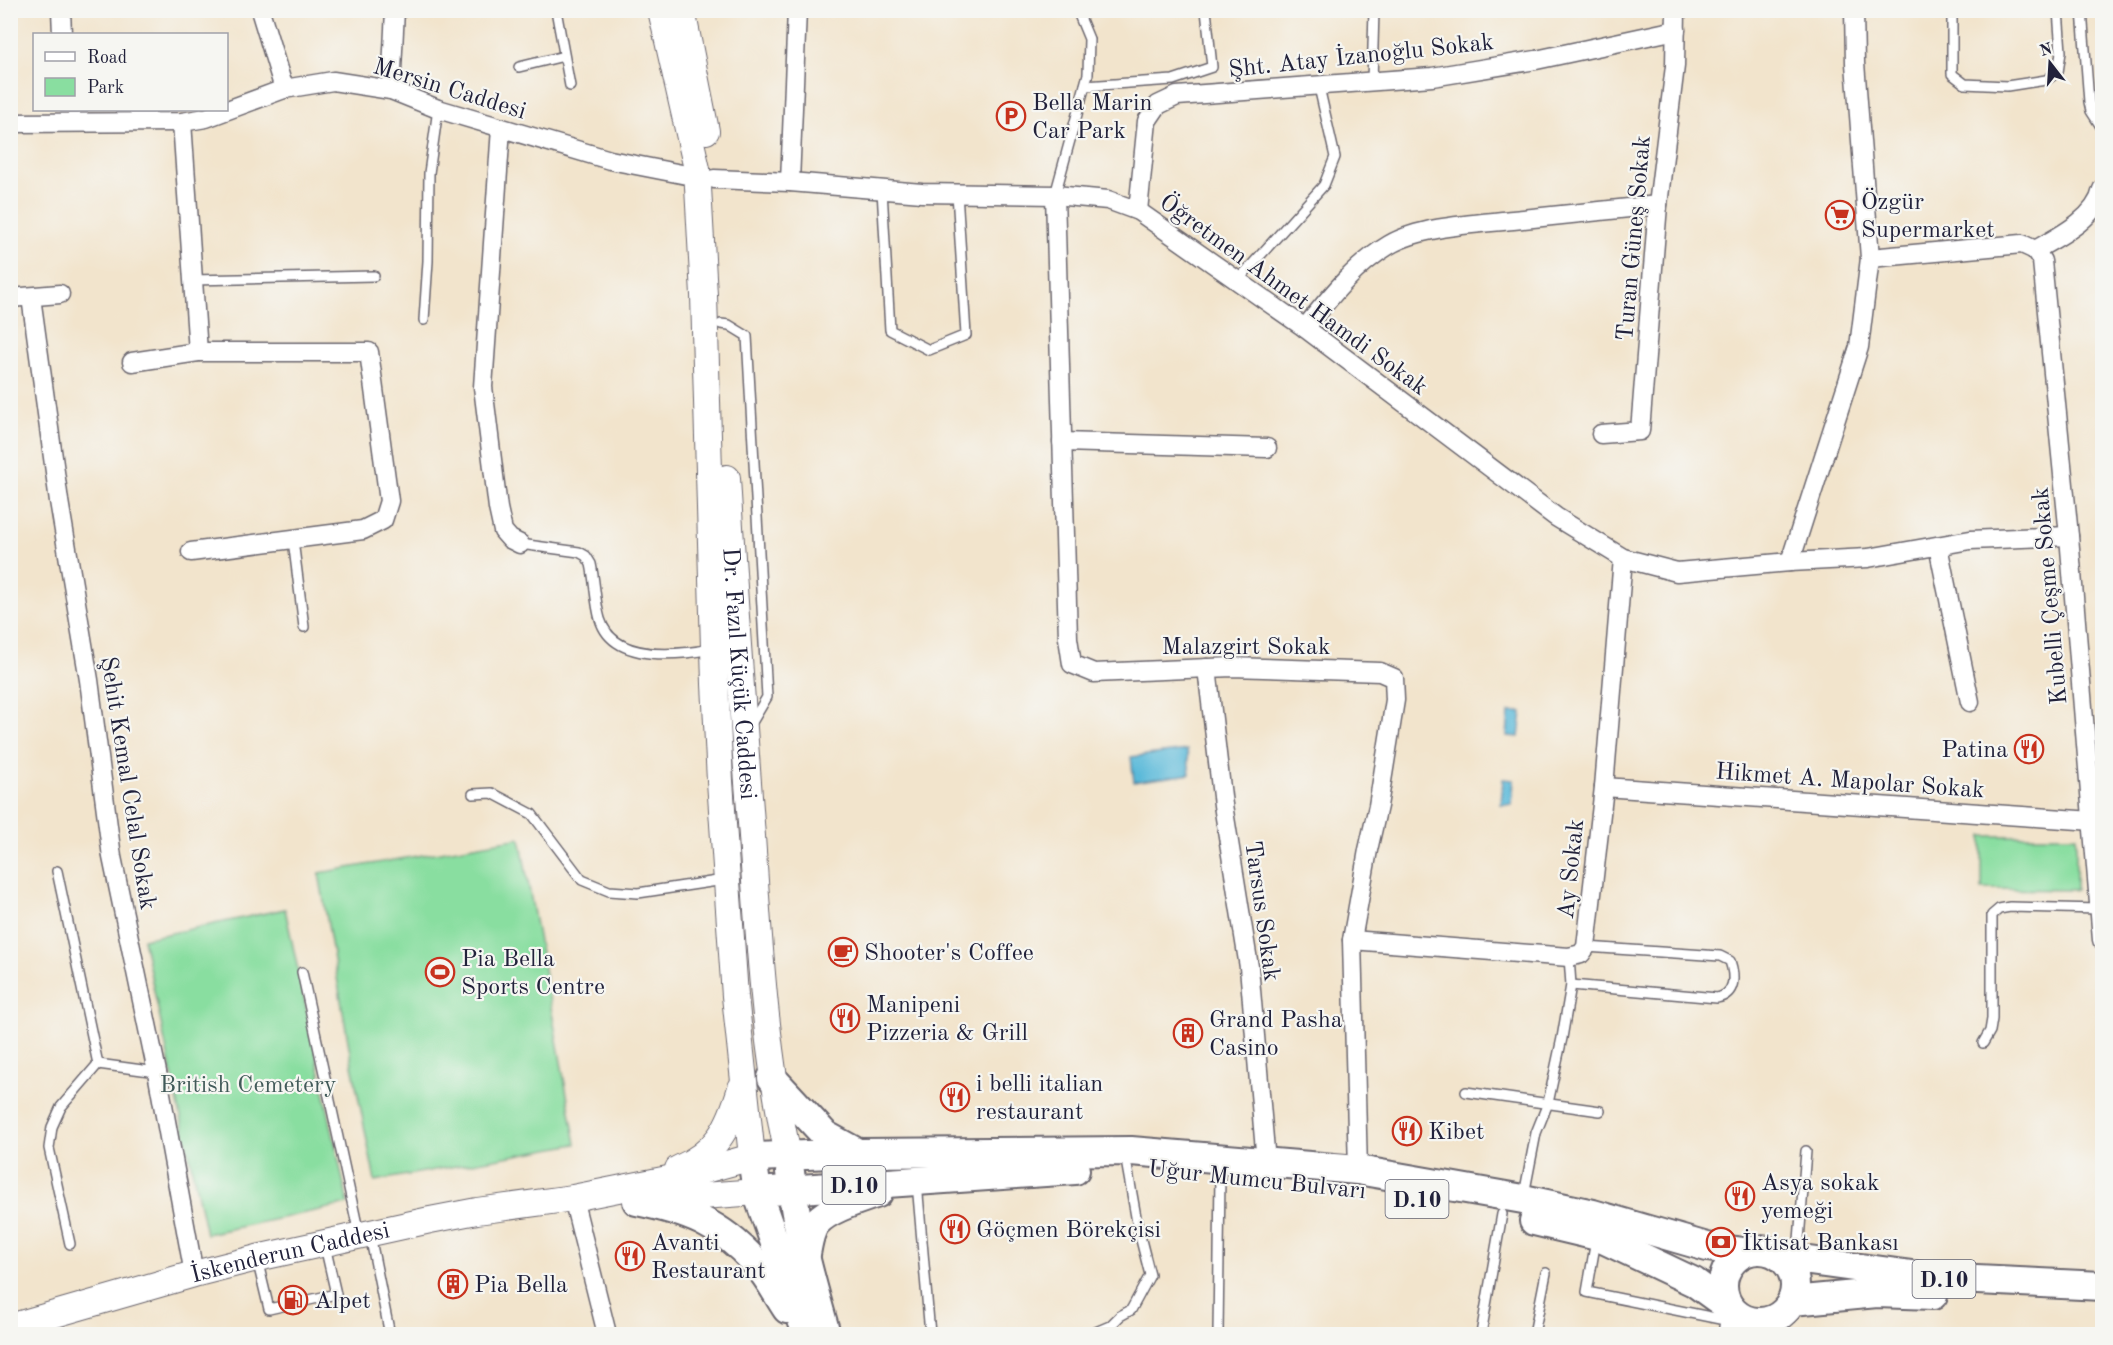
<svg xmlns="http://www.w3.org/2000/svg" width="2113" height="1345" viewBox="0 0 2113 1345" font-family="'Old Standard TT',serif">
<rect width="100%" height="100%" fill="#f6f6f2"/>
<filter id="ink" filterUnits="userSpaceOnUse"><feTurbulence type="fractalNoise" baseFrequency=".0167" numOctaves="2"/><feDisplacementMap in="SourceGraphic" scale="12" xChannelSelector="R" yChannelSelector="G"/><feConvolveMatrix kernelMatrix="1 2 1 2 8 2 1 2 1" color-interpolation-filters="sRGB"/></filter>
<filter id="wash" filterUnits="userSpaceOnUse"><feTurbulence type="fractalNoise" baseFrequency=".008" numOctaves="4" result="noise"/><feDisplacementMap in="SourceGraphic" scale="24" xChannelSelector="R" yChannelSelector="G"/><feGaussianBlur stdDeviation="1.35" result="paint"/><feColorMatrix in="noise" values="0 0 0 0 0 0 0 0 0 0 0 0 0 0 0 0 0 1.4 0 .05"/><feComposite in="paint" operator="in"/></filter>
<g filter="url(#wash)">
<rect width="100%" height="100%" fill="#f2e4cc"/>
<g fill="#89dea0" stroke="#56806e" stroke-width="1.5">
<path d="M1982,836H2076V890L1982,889Z"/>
<path d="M520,838L576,1144L375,1181L353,1070L319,873Z"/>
<path d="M285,909L348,1204L206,1234L143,939Z"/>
</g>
<g fill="#5ab9d9" stroke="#3e6e8a" stroke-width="1.5">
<path d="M1509,712H1522L1519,737L1507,736Z"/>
<path d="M1187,750L1190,774L1134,782L1131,757Z"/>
<path d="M1503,779L1514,780L1512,805L1501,804Z"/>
</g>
</g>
<g filter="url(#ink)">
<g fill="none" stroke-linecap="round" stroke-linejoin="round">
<g stroke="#6b666e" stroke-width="12">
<g id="lane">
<path d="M556,10L570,86"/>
<path d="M1952,10V74L1965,84L2007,86L2046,80L2058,72L2061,52L2058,10"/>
<path d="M2082,10L2089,102L2091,111L2102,128"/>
<path d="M519,67L564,56"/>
<path d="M1372,82L1374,10"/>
<path d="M1085,86L1173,80L1212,67L1206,10"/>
<path d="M882,190L890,330L929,350L966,335L957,193"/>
<path d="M1055,195L1088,74L1089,39L1077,10"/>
<path d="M191,280L374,276"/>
<path d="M1238,280L1324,185L1335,157L1319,87"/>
<path d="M424,320L428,261L429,173L438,109"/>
<path d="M721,324L729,325L747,336L767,697L751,724"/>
<path d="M293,540L304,627"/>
<path d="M520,544L579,552L586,556L591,564C595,582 595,602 600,619C613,663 679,655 712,649"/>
<path d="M473,794L492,793L532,814L582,880L609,891L638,893L724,880"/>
<path d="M57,871L98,1064L157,1072"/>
<path d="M302,972L359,1234"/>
<path d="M1571,985L1717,998C1736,994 1735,976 1730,961L1720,956L1586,947"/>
<path d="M1983,1043L1990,1031L1992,1019V915L1999,909L2010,907L2100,909"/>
<path d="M1466,1092L1600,1111"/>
<path d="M917,1183L930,1334"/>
<path d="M1524,1195L1536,1133L1548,1103L1562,1038L1571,985L1569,957"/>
<path d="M370,1235L389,1330"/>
<path d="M1596,1240L1587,1292L1725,1320L1723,1334"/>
<path d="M70,1244L49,1148L52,1127L61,1107L98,1064"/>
<path d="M1802,1258L1799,1240L1806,1151"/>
<path d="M257,1259L269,1309L336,1294L325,1246"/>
<path d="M1091,1334L1110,1326L1120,1316L1131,1310L1150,1275L1138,1228L1127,1166"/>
<path d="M1218,1334L1220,1175"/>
<path d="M1481,1334L1502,1214"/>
<path d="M1534,1334L1546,1273"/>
</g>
</g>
<g stroke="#6b666e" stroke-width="21">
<g id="street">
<path d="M61,10L62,34"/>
<path d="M260,10L284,89"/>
<path d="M391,90L395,10"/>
<path d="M182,122L198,352"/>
<path d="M10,123L182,122L206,118L284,89L333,81L391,90L438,109L610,160L697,177"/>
<path d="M501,128L483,387L498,508L503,531L510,539L520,544"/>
<path d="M714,179L790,182L922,193L1055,195L1108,200L1138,211L1305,328L1556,517L1623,558L1677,572L1790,562L1868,558L1970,540L2069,536"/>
<path d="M790,182L797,10"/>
<path d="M1055,195L1068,638L1072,664L1094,673L1232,667L1380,672L1394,678L1395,700L1378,806L1368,850L1352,940L1358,1170"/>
<path d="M1138,211L1147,121L1158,105L1177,96L1432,77L1536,60L1676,30"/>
<path d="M2035,250L2042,261L2069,536L2102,940"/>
<path d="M2035,250C2058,237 2097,218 2102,189"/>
<path d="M1870,258L2022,244L2035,250"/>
<path d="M31,297L59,501L89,680L112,857L157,1072L194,1274"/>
<path d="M10,298L60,294"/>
<path d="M1305,328C1330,297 1354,266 1389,245C1421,226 1476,224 1513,220C1561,215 1610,210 1658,205"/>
<path d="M132,362L198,352H369L389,501L383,520L363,530L191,552"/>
<path d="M1601,434L1640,431L1658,205L1675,66L1676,10"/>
<path d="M1062,442L1267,448"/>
<path d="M1938,546L1970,702"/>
<path d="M1790,562L1859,347L1870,258L1855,63L1854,10"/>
<path d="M1207,668L1223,805L1249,967L1266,1162"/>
<path d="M1604,787L2093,821"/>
<path d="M1352,940L1569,957L1581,954L1586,947L1604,787L1623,558"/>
<path d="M573,1198L607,1334"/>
<path d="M1734,1334L1736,1314"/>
<path d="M1768,1334L1772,1320"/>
</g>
</g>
<g stroke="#6b666e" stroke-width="28">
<g id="secondary">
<path d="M682,10L706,131"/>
<path id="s1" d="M727,478C734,598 743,716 752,836C759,942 765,1050 788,1155"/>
<path d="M678,1169C717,1152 729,1128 741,1088"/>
<path d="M648,1200L757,1192"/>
<path id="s2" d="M10,1327L194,1274L257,1258L430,1220L477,1211L573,1198L683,1176L752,1157L735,996L720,781L715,684L704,295L697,169L661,10"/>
</g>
</g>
<g stroke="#6b666e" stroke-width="32">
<g id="primary">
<path d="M772,1078L825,1135L856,1152"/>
<path d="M790,1172C796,1228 811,1281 826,1334"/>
<path d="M757,1192L1075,1170"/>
<path d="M637,1201C687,1211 720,1223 755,1262C768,1276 777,1294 787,1309"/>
<path d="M1534,1221L1597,1236L1694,1282L1730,1308"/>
<circle cx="1759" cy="1286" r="36"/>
<path d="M805,1259C807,1250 808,1239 812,1230C819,1210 859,1200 878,1193"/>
<path d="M1787,1262L1802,1260L1934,1278L2102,1286"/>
<path d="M1792,1301L1877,1293L1933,1295"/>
<path d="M807,1334L757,1192L752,1157L858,1153L1131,1151L1358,1170L1523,1199L1593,1214L1707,1247L1744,1252"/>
</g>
</g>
<use href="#lane" stroke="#fff" stroke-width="9"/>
<use href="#street" stroke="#fff" stroke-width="18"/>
<use href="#secondary" stroke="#fff" stroke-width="26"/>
<use href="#primary" stroke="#fff" stroke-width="28"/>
</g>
</g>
<defs>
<g id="parking-ring" transform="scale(1.5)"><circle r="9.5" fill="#f6f6f2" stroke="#c8321e" stroke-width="1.5"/><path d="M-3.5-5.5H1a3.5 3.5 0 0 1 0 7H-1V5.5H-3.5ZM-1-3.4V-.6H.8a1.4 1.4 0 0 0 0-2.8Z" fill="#c8321e"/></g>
<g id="supermarket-ring" transform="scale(1.5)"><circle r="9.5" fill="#f6f6f2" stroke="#c8321e" stroke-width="1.5"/><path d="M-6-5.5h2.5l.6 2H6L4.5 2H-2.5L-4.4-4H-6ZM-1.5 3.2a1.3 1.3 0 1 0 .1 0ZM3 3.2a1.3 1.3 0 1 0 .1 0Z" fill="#c8321e"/></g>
<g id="restaurant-ring" transform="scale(1.5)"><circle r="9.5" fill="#f6f6f2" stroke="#c8321e" stroke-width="1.5"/><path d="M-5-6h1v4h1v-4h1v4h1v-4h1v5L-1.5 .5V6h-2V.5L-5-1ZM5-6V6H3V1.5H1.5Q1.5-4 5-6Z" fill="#c8321e"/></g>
<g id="cafe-ring" transform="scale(1.5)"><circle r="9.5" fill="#f6f6f2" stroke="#c8321e" stroke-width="1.5"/><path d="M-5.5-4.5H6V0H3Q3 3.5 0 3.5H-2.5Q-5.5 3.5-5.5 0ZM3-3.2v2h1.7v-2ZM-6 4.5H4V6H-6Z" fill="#c8321e"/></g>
<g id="stadium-ring" transform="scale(1.5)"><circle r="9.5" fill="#f6f6f2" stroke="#c8321e" stroke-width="1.5"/><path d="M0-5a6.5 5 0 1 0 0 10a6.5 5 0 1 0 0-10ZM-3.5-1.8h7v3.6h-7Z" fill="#c8321e"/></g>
<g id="building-ring" transform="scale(1.5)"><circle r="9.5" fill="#f6f6f2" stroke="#c8321e" stroke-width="1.5"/><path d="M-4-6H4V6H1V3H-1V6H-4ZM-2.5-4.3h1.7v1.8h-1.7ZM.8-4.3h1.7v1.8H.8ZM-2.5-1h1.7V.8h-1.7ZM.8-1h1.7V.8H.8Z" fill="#c8321e"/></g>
<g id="bank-ring" transform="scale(1.5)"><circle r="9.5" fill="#f6f6f2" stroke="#c8321e" stroke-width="1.5"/><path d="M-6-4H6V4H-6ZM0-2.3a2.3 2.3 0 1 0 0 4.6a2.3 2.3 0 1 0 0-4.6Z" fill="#c8321e"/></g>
<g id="fuel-ring" transform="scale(1.5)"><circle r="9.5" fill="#f6f6f2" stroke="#c8321e" stroke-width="1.5"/><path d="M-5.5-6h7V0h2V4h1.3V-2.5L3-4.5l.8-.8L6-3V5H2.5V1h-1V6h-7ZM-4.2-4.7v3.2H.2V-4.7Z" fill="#c8321e"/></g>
</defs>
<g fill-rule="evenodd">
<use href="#parking-ring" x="1011" y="116"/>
<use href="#supermarket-ring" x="1840" y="215"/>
<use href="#restaurant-ring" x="2029" y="749"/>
<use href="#cafe-ring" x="843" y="952"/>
<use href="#stadium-ring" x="440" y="972"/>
<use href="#restaurant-ring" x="845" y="1018"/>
<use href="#building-ring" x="1188" y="1033"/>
<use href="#restaurant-ring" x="955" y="1097"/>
<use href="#restaurant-ring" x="1407" y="1131"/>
<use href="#restaurant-ring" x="1740" y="1196"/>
<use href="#restaurant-ring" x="955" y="1229"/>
<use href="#bank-ring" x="1721" y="1242"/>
<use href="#restaurant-ring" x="630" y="1256"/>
<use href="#building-ring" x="453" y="1284"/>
<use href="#fuel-ring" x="293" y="1300"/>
</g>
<g text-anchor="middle" stroke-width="4.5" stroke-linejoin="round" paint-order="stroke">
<g fill="#f6f6f2" stroke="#626272" stroke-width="1.5">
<rect x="822.5" y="1166" width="63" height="38" rx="4.5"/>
<rect x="1385.5" y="1180" width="63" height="38" rx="4.5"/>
<rect x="1912.5" y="1260" width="63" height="38" rx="4.5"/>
</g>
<g font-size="22" font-weight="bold" fill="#22223b">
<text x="854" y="1193">D.10</text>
<text x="1417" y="1207">D.10</text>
<text x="1944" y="1287">D.10</text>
</g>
<g font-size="24" fill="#22223b" stroke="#f6f6f2">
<text transform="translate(1361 55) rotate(-6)" y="8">Şht. Atay İzanoğlu Sokak</text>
<text transform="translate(450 88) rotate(17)" y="8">Mersin Caddesi</text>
<text transform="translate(1633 238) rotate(-85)" y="8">Turan Güneş Sokak</text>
<text transform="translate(1294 294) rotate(36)" y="8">Öğretmen Ahmet Hamdi Sokak</text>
<text transform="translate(2049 596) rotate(-95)" y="8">Kubelli Çeşme Sokak</text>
<text x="1246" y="654">Malazgirt Sokak</text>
<text dy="8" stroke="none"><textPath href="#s1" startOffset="196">Dr. Fazıl Küçük Caddesi</textPath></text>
<text transform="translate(1850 780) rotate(4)" y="8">Hikmet A. Mapolar Sokak</text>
<text transform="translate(129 783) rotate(81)" y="8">Şehit Kemal Celal Sokak</text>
<text transform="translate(1570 869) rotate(-84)" y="8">Ay Sokak</text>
<text transform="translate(1263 911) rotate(82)" y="8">Tarsus Sokak</text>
<text transform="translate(1257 1179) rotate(6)" y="8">Uğur Mumcu Bulvarı</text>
<text dy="8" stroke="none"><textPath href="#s2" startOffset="290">İskenderun Caddesi</textPath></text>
</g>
<g font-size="24" fill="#22223b" stroke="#f6f6f2" text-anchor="start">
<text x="1032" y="110">Bella Marin<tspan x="1032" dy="28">Car Park</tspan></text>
<text x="1861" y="209">Özgür<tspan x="1861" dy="28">Supermarket</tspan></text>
<text x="2008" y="757" text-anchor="end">Patina</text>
<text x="864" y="960">Shooter's Coffee</text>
<text x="461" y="966">Pia Bella<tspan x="461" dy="28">Sports Centre</tspan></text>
<text x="866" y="1012">Manipeni<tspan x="866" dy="28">Pizzeria &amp; Grill</tspan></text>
<text x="1209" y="1027">Grand Pasha<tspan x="1209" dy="28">Casino</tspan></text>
<text x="976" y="1091">i belli italian<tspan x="976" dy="28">restaurant</tspan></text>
<text x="1428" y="1139">Kibet</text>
<text x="1761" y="1190">Asya sokak<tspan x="1761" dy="28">yemeği</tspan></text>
<text x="976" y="1237">Göçmen Börekçisi</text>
<text x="651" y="1250">Avanti<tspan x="651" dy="28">Restaurant</tspan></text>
<text x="1742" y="1250">İktisat Bankası</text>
<text x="474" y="1292">Pia Bella</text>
<text x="314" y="1308">Alpet</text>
</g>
<g font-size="24" fill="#415a59" stroke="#f6f6f2">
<text x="248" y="1092">British Cemetery</text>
</g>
</g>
<rect width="2113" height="1345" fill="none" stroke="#f6f6f2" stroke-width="36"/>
<rect x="33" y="33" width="195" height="78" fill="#f6f6f2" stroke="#a1a1a9" stroke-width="1.5"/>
<rect x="45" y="52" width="30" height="9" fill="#ffffff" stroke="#a1a1a9" stroke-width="1.5"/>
<text x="87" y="63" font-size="18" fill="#22223b">Road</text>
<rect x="45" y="78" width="30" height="18" fill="#89dea0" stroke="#a1a1a9" stroke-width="1.5"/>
<text x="87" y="93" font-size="18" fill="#22223b">Park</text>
<g transform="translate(2050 63) rotate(343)" stroke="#f6f6f2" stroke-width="4.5" paint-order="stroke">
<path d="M0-4.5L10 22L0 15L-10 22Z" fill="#22223b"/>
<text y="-9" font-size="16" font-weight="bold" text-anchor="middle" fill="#22223b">N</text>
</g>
</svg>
